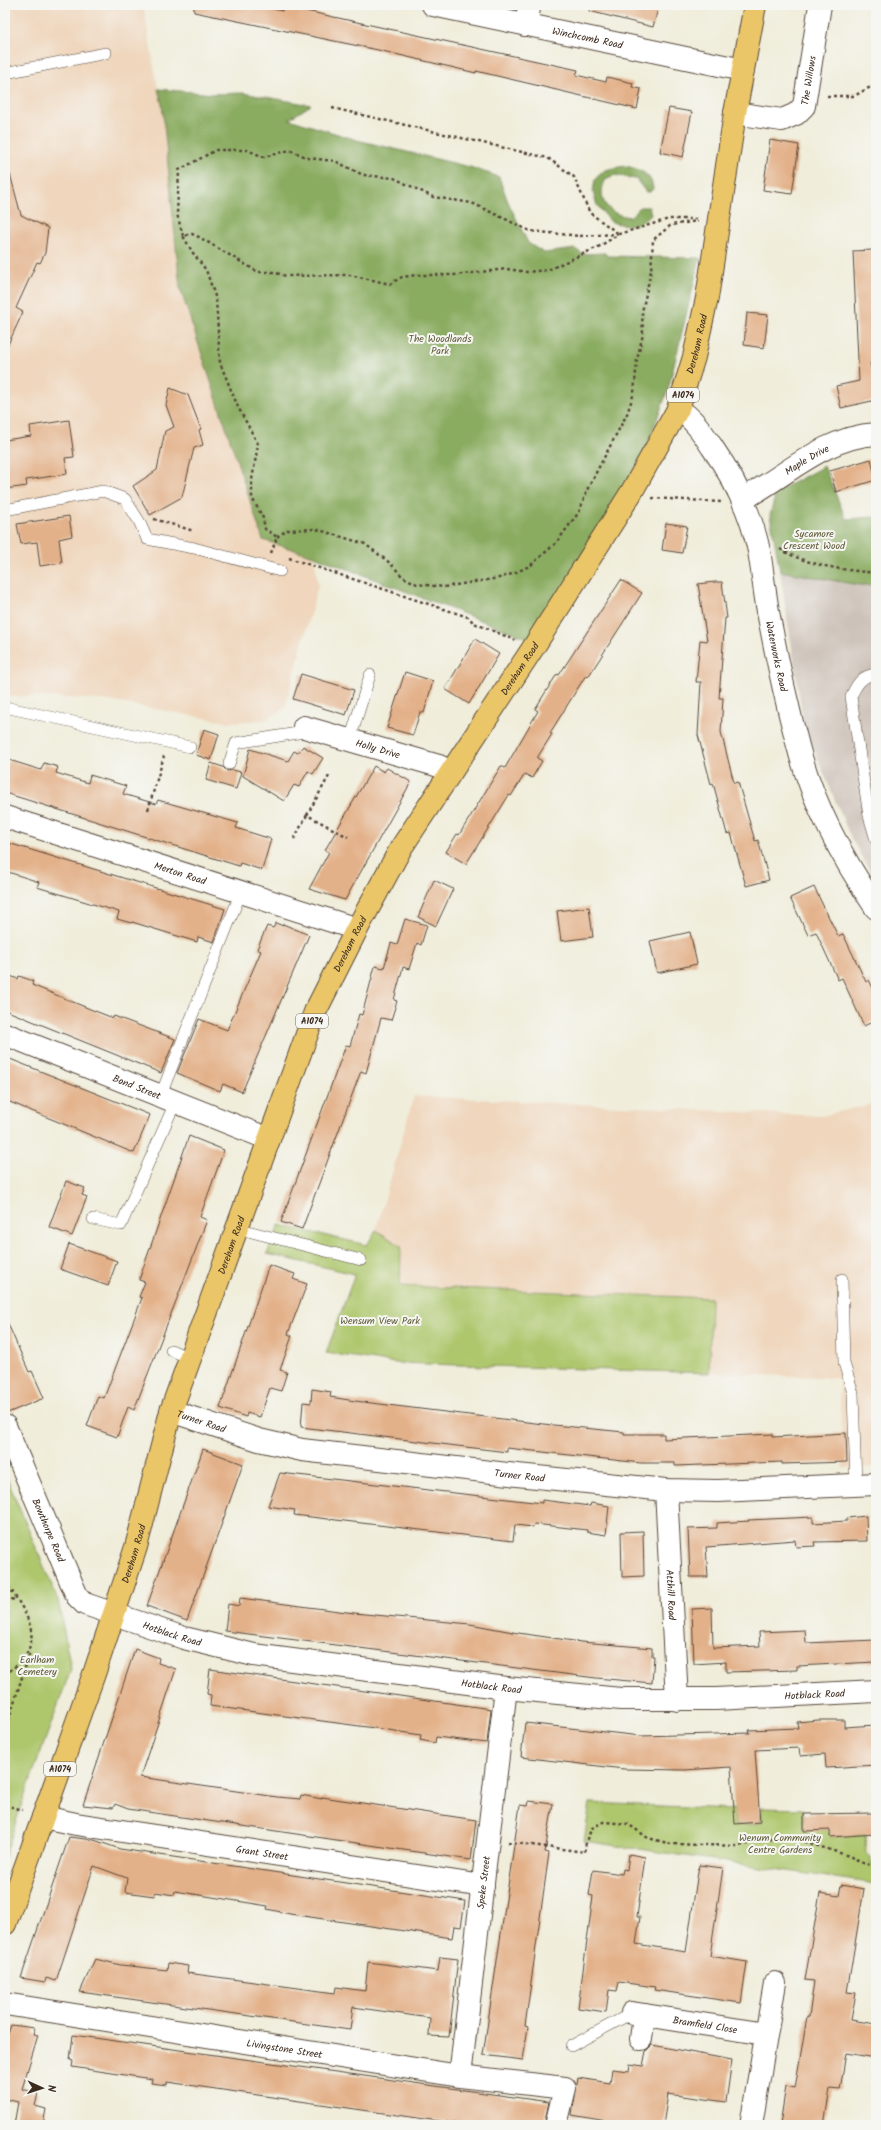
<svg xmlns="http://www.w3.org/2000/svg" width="881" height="2130" viewBox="0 0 881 2130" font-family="Kalam,sans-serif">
<rect width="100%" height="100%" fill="#f6f6f2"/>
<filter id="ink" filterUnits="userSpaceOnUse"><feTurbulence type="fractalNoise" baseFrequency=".025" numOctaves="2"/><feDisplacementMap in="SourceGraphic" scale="8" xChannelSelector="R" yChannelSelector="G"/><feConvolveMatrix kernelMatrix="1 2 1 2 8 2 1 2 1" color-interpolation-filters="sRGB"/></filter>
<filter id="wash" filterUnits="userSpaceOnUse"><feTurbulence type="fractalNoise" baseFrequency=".012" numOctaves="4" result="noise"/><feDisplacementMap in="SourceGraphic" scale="16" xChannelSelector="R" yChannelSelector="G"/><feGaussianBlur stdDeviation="0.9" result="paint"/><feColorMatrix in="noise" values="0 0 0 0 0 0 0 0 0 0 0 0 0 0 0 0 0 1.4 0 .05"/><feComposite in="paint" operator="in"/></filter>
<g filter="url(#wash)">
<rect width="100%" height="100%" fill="#f0edda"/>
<g fill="#efd6bc">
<path d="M5,5H143L158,89L263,540L314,556L318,585L285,708L266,720L227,722L104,700L29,696L5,697Z"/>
<path d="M414,1096L822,1116L876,1103V1467L843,1468L839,1378L709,1373L711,1298L400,1286L401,1247L376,1230Z"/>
</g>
<path fill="#cdc2b9" d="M780,571L859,585H876V882L850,836L804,726Z"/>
<g fill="#aec76d" stroke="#747846">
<path d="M279,1225L367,1245L376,1230L401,1246L400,1286L711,1298L709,1373L396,1363L326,1353L355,1274L267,1254Z"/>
<path d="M5,1474L58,1600L71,1669L20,1809L5,1857Z"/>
<path d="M590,1803L734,1809L735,1825L761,1823V1808L803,1809L804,1830H830L831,1837L865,1835L866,1852L871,1857V1864H876V1884L584,1841Z"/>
</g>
<g fill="#8aac60" stroke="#626b3f">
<path d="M158,89L214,94L243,93L311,105L289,119L357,140L470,167L499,177L508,202L528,243L544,253L575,249L583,254L605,253L607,256L700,258L668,390L645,451L534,641L314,556L263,540L180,288L162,104Z"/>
<path d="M624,166C637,168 652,173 653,189L650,192H646L636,179L614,175L606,179C595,199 608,215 630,217L640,207H649L651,214C639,228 628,226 611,222L597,205L593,192L595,179L605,170Z"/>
<path d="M824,466L846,519L876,517V585H859L780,571L770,515L776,492Z"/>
</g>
<g id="blocks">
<g fill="#e3b189">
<path d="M194,5H256L282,11L283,6L578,70L576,75L606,82L607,77L633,83L632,87L641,89L637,109L476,71V73L378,50L194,12Z"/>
<path d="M590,5H659L653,27L589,11Z"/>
<path d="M669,108L692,112L683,157L660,152Z"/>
<path d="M770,140L799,145L792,194L763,190Z"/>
<path d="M5,174H10L21,215L48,228L45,253L40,263L37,262L16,308L23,312L5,351Z"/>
<path d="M873,250L876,362L870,363L876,388V400L841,408L836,386L859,381L853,251Z"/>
<path d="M747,313L768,315L764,348L744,345Z"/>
<path d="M170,388L188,395L201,429L199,430L203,445L194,448L182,497L150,515L133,486L157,470L165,431L174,427L166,405Z"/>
<path d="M69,420L74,457L65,458L67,474L26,480L27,486L5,489V440L31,436L30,426Z"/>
<path d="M871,459L876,480L836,492L830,471Z"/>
<path d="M69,516L72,536L59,539L62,563L40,566L37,542L21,544L17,524Z"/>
<path d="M666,523L687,526L682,553L662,550Z"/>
<path d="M621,580L642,593L588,677L586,675L550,733L552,734L537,758L542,761L532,778L525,774L511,796L509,795L466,864L446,852L457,834L459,835L501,766L505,768L538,711L535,709L557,674L559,675Z"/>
<path d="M715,582H722L727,618H725L719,698H723L721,732L734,783L738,782L755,841L758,840L769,880L746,886L731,833L727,834L713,783L711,784L698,735L701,682H696L700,640L707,641L698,584Z"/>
<path d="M475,639L499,654L469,704L445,689Z"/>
<path d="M405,672L433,681L424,713L420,712L413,735L387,728Z"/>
<path d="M301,674L354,690L346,715L293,699Z"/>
<path d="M204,729L219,734L211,760L196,755Z"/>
<path d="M303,746L323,758L313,774L308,771L299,787L294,785L284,801L243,776L250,749L288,761L294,751L298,753Z"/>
<path d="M9,760L41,770L44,763L58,767L56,773L88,783L90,775L126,786L123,794L156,804L158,800L238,823L236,828L271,839L262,870L240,863L239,866L5,793V773Z"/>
<path d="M211,763L223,767L227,771L233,770L241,772L236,789L206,780Z"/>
<path d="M374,766L384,772L387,768L411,782L345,900L309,889L329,852L325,850Z"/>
<path d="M5,842L225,909L214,942L198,937L197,942L132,922L131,923L117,919L119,912L37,887L39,882L5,871Z"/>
<path d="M434,880L453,889L436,926L418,917Z"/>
<path d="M814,887L838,936L843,934L866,982L869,980L876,994V1020L864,1026L842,978L838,980L816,932L808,935L790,898Z"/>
<path d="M589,907L593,937L561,941L557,911Z"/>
<path d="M405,919L427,925L421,945L417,943L409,969L403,967L394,1000L397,1001L391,1020L381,1018L366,1073L361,1071L302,1229L281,1222L346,1045L350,1046L359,1014L362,1015L375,966L384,968L391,943L397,945Z"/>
<path d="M276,923L283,926V924L309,935L242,1092L223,1084L220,1091L177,1073L199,1019L227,1030L261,951L257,949L267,926L273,928Z"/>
<path d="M690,932L697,964L657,973L650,941Z"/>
<path d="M5,974L18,979L19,976L33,981L32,985L90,1009L113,1018L114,1016L175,1039L161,1073L5,1010Z"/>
<path d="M5,1057L150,1115L134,1153L5,1100Z"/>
<path d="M189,1136L224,1150L200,1217L207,1220L181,1288L134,1410L128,1407L117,1437L87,1426L98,1396L104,1398L142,1298L139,1297L145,1282L139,1280Z"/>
<path d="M66,1181L85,1188L82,1195L87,1197L72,1236L49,1227Z"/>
<path d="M69,1244L117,1261L108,1286L60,1269Z"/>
<path d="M269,1265L295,1274L293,1279L307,1284L288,1334L292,1336L280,1370L287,1372L281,1391L270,1388L260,1417L247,1413L246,1417L220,1408Z"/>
<path d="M5,1317L29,1372L32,1371L44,1398L5,1414Z"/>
<path d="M312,1389L331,1392L330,1397L355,1401L543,1424L624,1432V1434H664V1439L773,1434V1437L846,1433L847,1462L782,1464V1462L675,1466V1463H641L507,1448V1452L301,1427L303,1402L311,1403Z"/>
<path d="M203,1449L243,1464L187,1621L147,1606Z"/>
<path d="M280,1473L542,1503V1500L590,1506L591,1503L609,1506L606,1535L587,1532V1530L534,1524L533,1527L515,1525L513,1541L294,1515L295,1510L268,1506Z"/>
<path d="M866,1516L867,1541L814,1542L815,1546L796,1547L795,1540L706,1547L708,1577H690L688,1529L717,1528V1523L749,1521L748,1520L813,1517V1523L847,1521V1518Z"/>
<path d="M643,1531L644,1576L622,1577L621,1532Z"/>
<path d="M240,1598L354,1613L470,1624L518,1633L581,1642L652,1648V1656H654L652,1683L596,1678L225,1631L228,1604L239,1606Z"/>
<path d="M712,1608L713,1648L760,1646L759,1632L805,1630L806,1643L876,1640V1662L797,1666V1670L726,1672V1662L694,1664L692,1609Z"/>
<path d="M135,1649L159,1658L158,1663L176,1669L140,1777L277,1797L300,1799L301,1795L322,1799V1797L476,1820L471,1860L128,1809L115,1804L113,1808L83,1805Z"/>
<path d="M210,1669L491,1709L487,1743L436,1737L435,1743L420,1740L421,1735L382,1729L210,1706L211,1695L207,1694Z"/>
<path d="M818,1720H844V1727L876,1725V1765L826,1768L825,1754L800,1756L799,1748L755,1750L760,1822L735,1824L731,1767L684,1770L624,1769L521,1757L525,1723L641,1736L750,1733L749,1730L798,1728L797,1722Z"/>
<path d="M529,1801L553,1804L545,1852L549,1853L525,2026L528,2027L523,2060L483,2055L520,1805L528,1806Z"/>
<path d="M876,1813V1834L830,1837V1830L804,1831V1814Z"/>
<path d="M69,1837L94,1840L120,1849L465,1901L461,1927L454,1926L452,1938L290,1914L267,1909L268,1906L175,1891L174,1895L155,1892L154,1896L125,1892L127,1878L94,1866L56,1981L46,1978L45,1982L21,1978Z"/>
<path d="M629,1854L645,1857L637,1917H640L636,1944L686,1952L699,1865L723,1868L710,1956L747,1962L741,2003L654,1990L655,1987L619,1982L617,1991L609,1990L606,2012L578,2008L593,1896L589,1895L593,1870L622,1874L623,1869L627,1870Z"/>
<path d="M841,1885L864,1889L847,1992L856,1993L851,2020L876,2024V2058L846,2053L840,2090L830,2089L824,2125H780L786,2086L795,2088L807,2017H809L814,1981L805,1980L820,1893L839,1896Z"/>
<path d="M440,1957L458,1959L449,2037L429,2036L430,2018L353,2007L350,2030L80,1992L95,1959L121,1965L167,1970L168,1963L188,1966L187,1973L335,1993L336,1987L365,1991L368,1962L438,1971Z"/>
<path d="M11,2025L35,2028L33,2034L38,2035L22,2089L38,2093L35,2106L46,2109L43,2125H14L18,2102L5,2099V2043Z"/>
<path d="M73,2035L549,2102L544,2125H467L167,2082V2085L151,2083L152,2079L72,2067L73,2061L70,2060Z"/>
<path d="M652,2045L732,2060L726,2102L668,2094L663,2125H629L572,2115L578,2078L610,2083L612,2069L629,2071L630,2064L643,2066L646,2051Z"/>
</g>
</g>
</g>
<g filter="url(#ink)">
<use href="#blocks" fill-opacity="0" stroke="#56473a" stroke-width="1"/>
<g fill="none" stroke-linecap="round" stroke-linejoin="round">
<g stroke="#56473a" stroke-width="12">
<g id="service">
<path d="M5,73L106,53"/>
<path d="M5,510L103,491L125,499L139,521L147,539L194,548L280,571"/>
<path d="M876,674C862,675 856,685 851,697L869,816L876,840"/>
<path d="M5,709L9,708L190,747"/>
<path d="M350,740L370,675"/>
<path d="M229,764L236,743L310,731"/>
<path d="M160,1097L241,892"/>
<path d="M93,1219L121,1225L175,1103"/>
<path d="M236,1228L361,1260"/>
<path d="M842,1279L844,1363L853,1393L856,1485"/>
<path d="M171,1350L189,1358"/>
<path d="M571,2046L632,2013"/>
</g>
</g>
<g stroke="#56473a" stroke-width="24">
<g id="minor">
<path id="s1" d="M433,5L743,70"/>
<path d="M525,25L530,5"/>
<path id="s2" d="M735,113L782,120L796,114L804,106L820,5"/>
<path id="s3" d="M678,409C693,418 703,433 712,447C734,478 751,513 759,551C763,574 765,598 770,622C778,664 787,705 798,746C813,805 842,858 876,908"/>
<path id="s4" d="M743,499C786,476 824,437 876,434"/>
<path id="s5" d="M304,727L439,766L451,772"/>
<path id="s6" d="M5,817L357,929"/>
<path id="s7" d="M5,1034L269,1139"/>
<path id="s8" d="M171,1411L259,1440L302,1450L517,1475L666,1490L718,1491L876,1484"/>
<path id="s9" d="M666,1490L677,1700"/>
<path id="s10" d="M43,1817L76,1824L483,1886"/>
<path id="s11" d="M5,2004L460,2076L565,2088L556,2125"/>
<path id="s12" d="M632,2013L766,2034"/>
<path d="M641,2039L644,2015"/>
<path id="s13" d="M460,2076L506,1688"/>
<path d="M751,2125L775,1983"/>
</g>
</g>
<g stroke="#56473a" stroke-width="24">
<g id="tertiary">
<path id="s14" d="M5,1426L77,1596L85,1604L184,1638L254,1655L506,1688L621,1699H716L876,1691"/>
</g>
</g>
<g stroke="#56473a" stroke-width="24">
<g id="primary">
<path id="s15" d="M5,1924L95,1671L136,1547L171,1411L315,1012L357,929L401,848L533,648L631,493L678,409L694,357L707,298L735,113L755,5"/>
</g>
</g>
<g stroke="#56473a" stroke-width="2.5" stroke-dasharray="3 3" stroke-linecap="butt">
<path d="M827,96H854L876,84"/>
<path d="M332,108L548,158L574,177L590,213L619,234"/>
<path d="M183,236L177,214L179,170L216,150H247L264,157L290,150L308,158L335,161L363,175L394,178L433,197L472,203L530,231L580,236L618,234"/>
<path d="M652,498L721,502"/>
<path d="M154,519L194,531"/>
<path d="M277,537L287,530L316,529L365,544L390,563L403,577L417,584L444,587L499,578L515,573L531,565L556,543L579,512L588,488L627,414L634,393L637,360L643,334L642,312L651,271L653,240L671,225L698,221"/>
<path d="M780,549C808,566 844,570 876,573"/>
<path d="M271,553L277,537L265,529L263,518L252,498V480L258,444L238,407L220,363L216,299L206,270L193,253L183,236L192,234L199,237L258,272H273L286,276L350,275L390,284L402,277L417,275H454L507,269L527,272L548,270L600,246L619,234L669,219H698"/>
<path d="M289,558L468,617L474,623L515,640"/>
<path d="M329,776L307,815L348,837"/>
<path d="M148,810L164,756"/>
<path d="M294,839L307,815"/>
<path d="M5,1581C29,1617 50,1644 5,1674"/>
<path d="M5,1600L17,1599"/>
<path d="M5,1731L30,1652"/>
<path d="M5,1805L23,1810"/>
<path d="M508,1842L585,1852L586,1841L592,1828L603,1822L628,1824L648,1838L671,1844L738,1846L781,1837L800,1840L849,1856L876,1868"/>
</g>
<use href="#service" stroke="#fff" stroke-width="11"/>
<use href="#minor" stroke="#fff" stroke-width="22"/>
<use href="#tertiary" stroke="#fff" stroke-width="22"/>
<use href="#primary" stroke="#ebc669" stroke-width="22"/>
</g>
</g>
<g text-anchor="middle" stroke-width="4" stroke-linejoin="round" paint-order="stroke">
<g fill="#f6f6f2" stroke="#73675e" stroke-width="1">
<rect x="667" y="388" width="32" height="14" rx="3"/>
<rect x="296" y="1014" width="32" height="14" rx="3"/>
<rect x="44" y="1762" width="32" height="14" rx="3"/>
</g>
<g font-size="9" font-weight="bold" fill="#3b2a1e">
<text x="683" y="398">A1074</text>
<text x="312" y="1024">A1074</text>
<text x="60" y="1772">A1074</text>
</g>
<g font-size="10" fill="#3b2a1e" stroke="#f6f6f2">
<text dy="4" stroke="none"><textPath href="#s1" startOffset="158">Winchcomb Road</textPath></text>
<text dy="4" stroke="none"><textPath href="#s2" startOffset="100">The Willows</textPath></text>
<text dy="4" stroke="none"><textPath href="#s15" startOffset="1736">Dereham Road</textPath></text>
<text dy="4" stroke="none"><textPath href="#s4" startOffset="75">Maple Drive</textPath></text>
<text dy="4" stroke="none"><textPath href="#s3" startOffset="273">Waterworks Road</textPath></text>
<text dy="4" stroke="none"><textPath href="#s15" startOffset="1364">Dereham Road</textPath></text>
<text dy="4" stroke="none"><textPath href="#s5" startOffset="77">Holly Drive</textPath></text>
<text dy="4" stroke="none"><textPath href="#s6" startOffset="184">Merton Road</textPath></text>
<text dy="4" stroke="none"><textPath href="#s15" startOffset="1040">Dereham Road</textPath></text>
<text dy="4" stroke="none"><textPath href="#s7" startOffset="142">Bond Street</textPath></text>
<text dy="4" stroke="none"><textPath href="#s15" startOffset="716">Dereham Road</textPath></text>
<text dy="4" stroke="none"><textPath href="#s8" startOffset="32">Turner Road</textPath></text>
<text dy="4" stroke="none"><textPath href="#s8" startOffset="356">Turner Road</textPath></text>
<text dy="4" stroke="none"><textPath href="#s14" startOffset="113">Bowthorpe Road</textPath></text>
<text dy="4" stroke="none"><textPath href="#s15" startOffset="392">Dereham Road</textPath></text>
<text dy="4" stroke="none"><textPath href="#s9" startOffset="105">Atthill Road</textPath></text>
<text dy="4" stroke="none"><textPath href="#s14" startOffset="288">Hotblack Road</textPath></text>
<text dy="4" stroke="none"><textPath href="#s14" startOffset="612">Hotblack Road</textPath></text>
<text dy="4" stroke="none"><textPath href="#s14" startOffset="936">Hotblack Road</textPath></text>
<text dy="4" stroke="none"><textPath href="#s10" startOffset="222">Grant Street</textPath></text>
<text dy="4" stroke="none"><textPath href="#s13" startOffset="195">Speke Street</textPath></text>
<text dy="4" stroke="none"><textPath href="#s12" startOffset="74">Bramfield Close</textPath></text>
<text dy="4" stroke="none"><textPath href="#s11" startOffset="283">Livingstone Street</textPath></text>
</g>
<g font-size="10" fill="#5e5936" stroke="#f6f6f2">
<text x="440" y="342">The Woodlands<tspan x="440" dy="12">Park</tspan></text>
<text x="814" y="537">Sycamore<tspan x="814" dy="12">Crescent Wood</tspan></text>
<text x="380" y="1324">Wensum View Park</text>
<text x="37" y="1663">Earlham<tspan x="37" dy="12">Cemetery</tspan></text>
<text x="780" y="1841">Wenum Community<tspan x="780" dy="12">Centre Gardens</tspan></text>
</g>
</g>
<rect width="881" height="2130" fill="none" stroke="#f6f6f2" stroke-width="20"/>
<g transform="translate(42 2088) rotate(93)" stroke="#f6f6f2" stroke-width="3" paint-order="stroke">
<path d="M0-3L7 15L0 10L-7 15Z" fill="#3b2a1e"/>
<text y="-6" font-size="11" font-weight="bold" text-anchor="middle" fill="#3b2a1e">N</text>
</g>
</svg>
